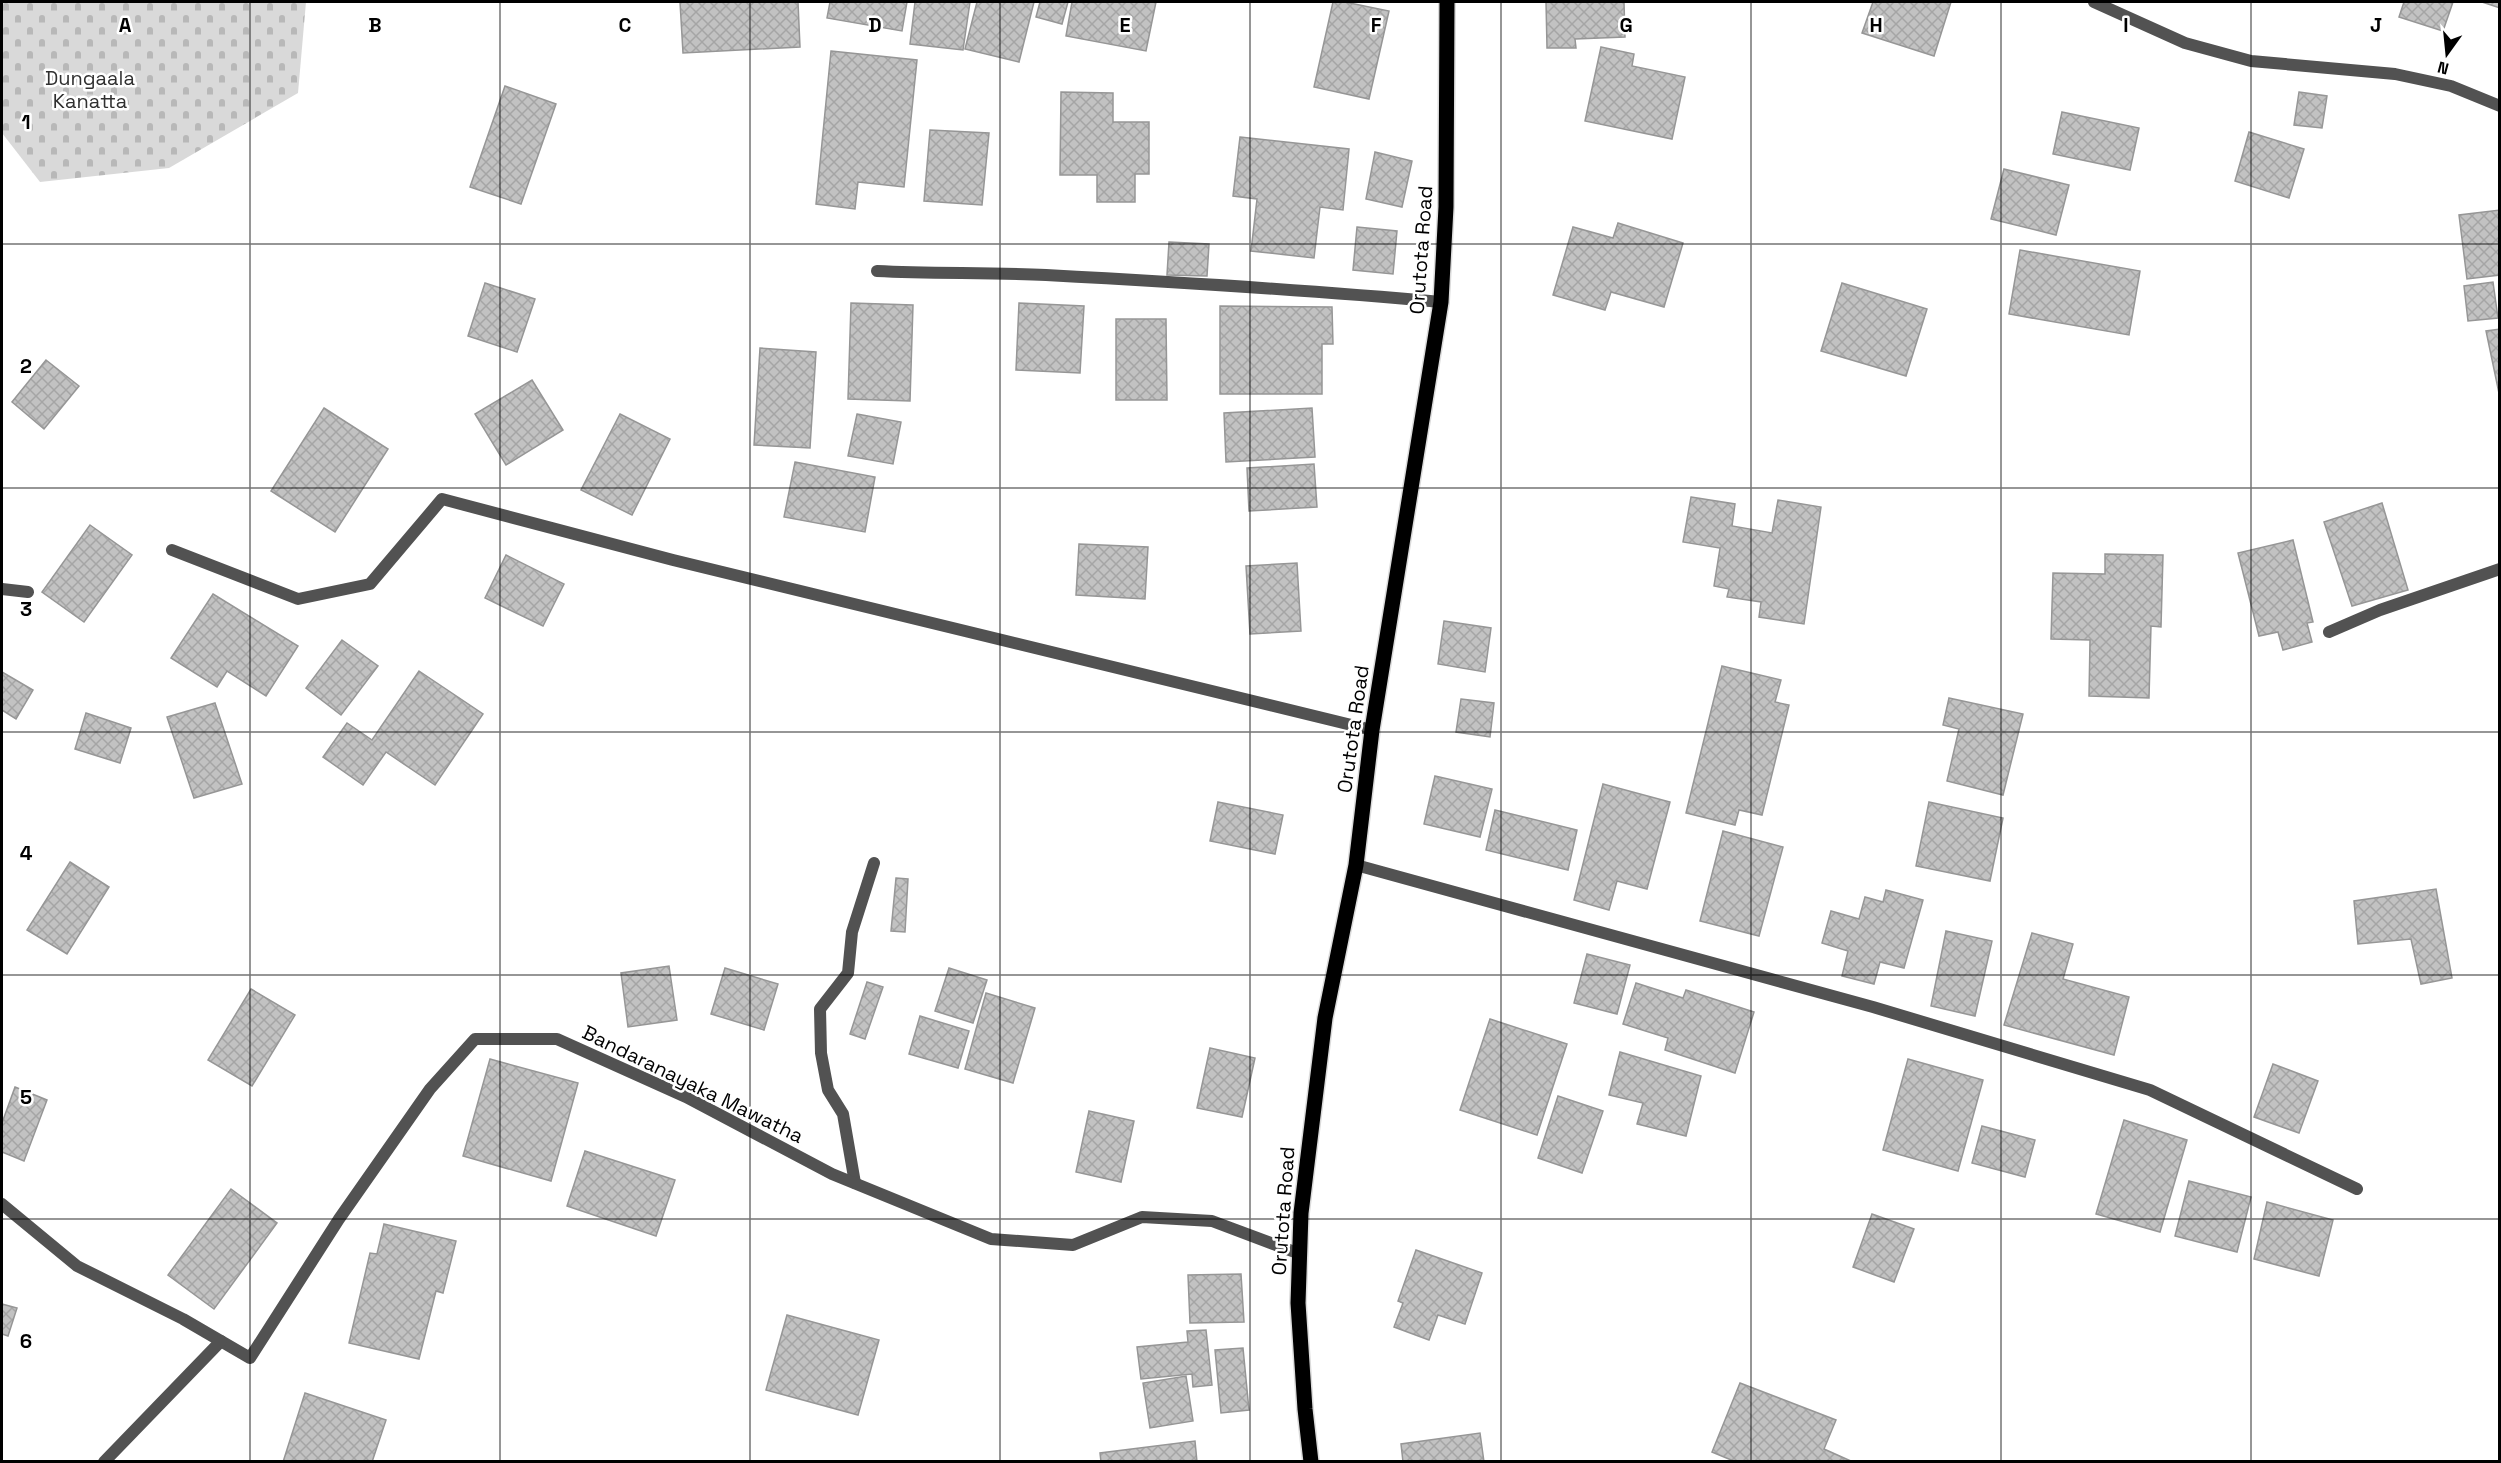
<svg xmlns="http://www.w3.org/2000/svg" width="2501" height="1463" viewBox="0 0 2501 1463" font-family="'Space Grotesk',sans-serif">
<defs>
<pattern id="cemetery-stones" width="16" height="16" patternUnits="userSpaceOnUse" patternTransform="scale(1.5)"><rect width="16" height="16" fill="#d9d9d9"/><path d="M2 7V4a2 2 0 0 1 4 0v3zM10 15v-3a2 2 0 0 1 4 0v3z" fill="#b8b8b8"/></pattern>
<pattern id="building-cross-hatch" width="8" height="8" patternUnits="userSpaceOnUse" patternTransform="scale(1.5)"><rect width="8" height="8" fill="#c2c2c2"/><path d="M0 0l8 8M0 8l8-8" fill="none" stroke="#a5a5a5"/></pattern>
</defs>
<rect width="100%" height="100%" fill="#fff"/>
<path fill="url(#cemetery-stones)" d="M2,2H306L298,93L169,168L40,182L2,133Z"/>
<g fill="url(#building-cross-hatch)" stroke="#969696" stroke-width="1.5">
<path d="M680,2H798L800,47L683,53Z"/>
<path d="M830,2H907L902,31L827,18Z"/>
<path d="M915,2H970L963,50L910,44Z"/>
<path d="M977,2H1034L1019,62L965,49Z"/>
<path d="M1040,2H1068L1062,24L1036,17Z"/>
<path d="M1072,2H1156L1146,51L1066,36Z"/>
<path d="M1333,2H1345L1389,11L1369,99L1314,87Z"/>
<path d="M1546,2H1624L1625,37L1575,39L1576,48H1547Z"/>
<path d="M1873,2H1951L1934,56L1862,33Z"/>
<path d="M2404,2H2453L2443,31L2399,17Z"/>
<path d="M2482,2H2500V8Z"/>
<path d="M1601,47L1634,54L1632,66L1685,77L1672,139L1585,121Z"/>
<path d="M831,51L917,60L904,187L858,182L855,209L816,204Z"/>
<path d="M505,86L556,104L521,204L470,187Z"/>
<path d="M1061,92L1113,93V122H1149V174H1135V202H1097V175H1060Z"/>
<path d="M2299,92L2327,96L2322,128L2294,125Z"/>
<path d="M2062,112L2139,128L2130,170L2053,154Z"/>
<path d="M930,130L989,133L982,205L924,201Z"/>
<path d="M2249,132L2304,149L2289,198L2235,181Z"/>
<path d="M1240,137L1349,149L1343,210L1320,207L1314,258L1251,251L1257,199L1233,196Z"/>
<path d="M1375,152L1412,161L1402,207L1366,199Z"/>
<path d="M2004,169L2069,185L2056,235L1991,219Z"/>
<path d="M2500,210V275L2467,279L2459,215Z"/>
<path d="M1618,223L1683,243L1664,307L1611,292L1605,310L1553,295L1573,227L1613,238Z"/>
<path d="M1357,227L1397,231L1393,274L1353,270Z"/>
<path d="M1169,242L1209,244L1207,276L1167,275Z"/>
<path d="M2020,250L2140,271L2129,335L2009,314Z"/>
<path d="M2493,282L2498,318L2468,321L2464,286Z"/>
<path d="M485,283L535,299L517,352L468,336Z"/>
<path d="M1842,283L1927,309L1906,376L1821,351Z"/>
<path d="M851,303L913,305L910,401L848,399Z"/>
<path d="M1019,303L1084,306L1080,373L1016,370Z"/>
<path d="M1220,306L1332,307L1333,344H1322V394H1220Z"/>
<path d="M1116,319H1166L1167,400H1116Z"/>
<path d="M2500,329V398L2486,331Z"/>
<path d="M760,348L816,352L810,448L754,445Z"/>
<path d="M46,360L79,386L44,429L12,402Z"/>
<path d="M532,380L563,430L506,465L475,414Z"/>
<path d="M324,408L388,449L335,532L271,491Z"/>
<path d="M1312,408L1315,457L1226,462L1224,413Z"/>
<path d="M620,414L670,439L632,515L581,490Z"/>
<path d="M857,414L901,422L893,464L848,456Z"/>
<path d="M795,462L875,477L865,532L784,517Z"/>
<path d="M1314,464L1317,507L1249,511L1247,468Z"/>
<path d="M1691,497L1735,504L1732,526L1772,533L1778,500L1821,507L1804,624L1759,617L1761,602L1727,597L1729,589L1714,586L1720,548L1683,542Z"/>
<path d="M2382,503L2408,590L2352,606L2324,522Z"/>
<path d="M90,525L132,555L84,622L42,592Z"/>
<path d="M2293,540L2313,622L2307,623L2312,642L2283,650L2278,632L2259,636L2238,553Z"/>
<path d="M1079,544L1148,547L1145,599L1076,595Z"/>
<path d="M2105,554L2163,555L2161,627L2151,626L2149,698L2089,696L2090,640L2051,639L2053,573L2105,574Z"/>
<path d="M506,555L564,584L543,626L485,598Z"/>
<path d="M1297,563L1301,631L1250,634L1246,566Z"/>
<path d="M213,594L298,646L266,696L227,671L217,687L171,658Z"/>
<path d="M1444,621L1491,628L1485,672L1438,664Z"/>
<path d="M342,640L378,666L341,715L306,688Z"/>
<path d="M1722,666L1781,680L1775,702L1789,705L1762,815L1739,810L1735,825L1686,813Z"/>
<path d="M419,671L483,714L435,785L386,752L363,785L323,757L347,723L372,740Z"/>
<path d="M2,672L33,690L16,719L2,710Z"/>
<path d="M1949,698L2023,714L2003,795L1947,781L1959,729L1943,725Z"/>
<path d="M1461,699L1494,703L1490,737L1456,732Z"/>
<path d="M215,703L242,784L194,798L167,717Z"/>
<path d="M86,713L131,728L120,763L75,749Z"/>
<path d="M1435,776L1492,789L1480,837L1424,824Z"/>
<path d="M1603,784L1670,802L1647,889L1617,881L1609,910L1574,900Z"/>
<path d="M1218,802L1283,815L1275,854L1210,841Z"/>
<path d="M1929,802L2003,818L1990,881L1916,866Z"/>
<path d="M1495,810L1577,830L1568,870L1486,850Z"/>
<path d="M1723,831L1783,847L1759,936L1700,921Z"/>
<path d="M70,862L109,887L67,954L27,930Z"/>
<path d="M896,878L908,879L905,932L891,931Z"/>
<path d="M2436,889L2452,978L2421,984L2411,939L2358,944L2354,901Z"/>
<path d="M1886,890L1923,900L1904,968L1880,962L1874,984L1842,976L1848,951L1822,943L1831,911L1859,919L1865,897L1883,902Z"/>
<path d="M1946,931L1992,941L1975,1016L1931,1006Z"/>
<path d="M2032,933L2073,944L2063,979L2129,997L2114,1055L2004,1025Z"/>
<path d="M1587,954L1630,965L1617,1014L1574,1003Z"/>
<path d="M669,966L677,1020L628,1027L621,973Z"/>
<path d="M725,968L778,984L764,1030L711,1014Z"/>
<path d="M949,968L987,980L973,1023L935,1011Z"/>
<path d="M867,982L883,987L865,1039L850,1034Z"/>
<path d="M1636,983L1683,998L1686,990L1754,1012L1735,1073L1665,1050L1668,1038L1623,1024Z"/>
<path d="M251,989L295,1015L252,1086L208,1060Z"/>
<path d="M986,993L1035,1008L1013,1083L965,1069Z"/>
<path d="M920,1016L969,1031L958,1068L909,1054Z"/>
<path d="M1490,1019L1567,1044L1537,1135L1460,1110Z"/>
<path d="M1210,1048L1255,1058L1242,1117L1197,1108Z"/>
<path d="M1620,1052L1701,1076L1686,1136L1637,1124L1643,1103L1609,1095Z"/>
<path d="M490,1059L578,1083L551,1181L463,1156Z"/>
<path d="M1908,1059L1983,1080L1958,1171L1883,1150Z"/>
<path d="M2273,1064L2318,1081L2299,1133L2254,1117Z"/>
<path d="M15,1087L47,1100L24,1161L2,1152V1123Z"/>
<path d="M1558,1096L1603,1111L1582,1173L1538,1158Z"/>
<path d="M1089,1111L1134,1121L1121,1182L1076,1172Z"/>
<path d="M2124,1120L2187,1140L2160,1232L2096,1214Z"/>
<path d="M1982,1126L2035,1140L2025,1177L1972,1163Z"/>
<path d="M585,1151L675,1180L656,1236L567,1206Z"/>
<path d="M2189,1181L2251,1197L2237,1252L2175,1236Z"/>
<path d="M231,1189L277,1223L214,1309L168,1275Z"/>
<path d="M2267,1202L2333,1220L2319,1276L2254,1259Z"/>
<path d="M1872,1214L1914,1229L1894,1282L1853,1267Z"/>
<path d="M384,1224L456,1241L443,1293L436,1291L419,1359L349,1343L370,1253L377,1254Z"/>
<path d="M1416,1250L1482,1273L1465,1324L1438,1315L1429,1340L1394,1327L1403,1303L1398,1301Z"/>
<path d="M1241,1274L1244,1322L1190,1323L1188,1275Z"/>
<path d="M2,1304L17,1308L8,1336L2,1334Z"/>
<path d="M787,1315L879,1340L858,1415L766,1390Z"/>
<path d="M1206,1330L1212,1385L1193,1387L1192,1374L1141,1379L1137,1347L1188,1342L1187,1331Z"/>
<path d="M1243,1348L1249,1410L1221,1413L1215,1350Z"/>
<path d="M1186,1376L1193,1421L1150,1428L1143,1383Z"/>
<path d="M1740,1383L1836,1420L1824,1449L1853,1462H1736L1712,1452Z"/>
<path d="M305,1393L386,1420L372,1462H283Z"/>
<path d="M1480,1433L1484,1462H1403L1401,1444Z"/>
<path d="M1195,1441L1197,1462H1101L1100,1453Z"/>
</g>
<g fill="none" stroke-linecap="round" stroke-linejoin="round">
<g stroke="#dbdbdb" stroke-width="18">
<path id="primary" d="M1311,1462L1305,1409L1298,1303L1301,1213L1325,1018L1356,865L1372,730L1441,302L1446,207L1447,2"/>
</g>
<g stroke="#525252" stroke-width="12">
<path d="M2094,2L2185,43L2251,61L2395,74L2451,86L2500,106"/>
<path d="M877,271C933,274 990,272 1046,275C1178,282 1309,290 1441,302"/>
<path d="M172,550L298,599L370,584L442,499L673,560L1372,730"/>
<path d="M2,589L28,592"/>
<path d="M2329,632L2380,610L2500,569"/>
<path d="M1356,865L1873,1007L2150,1090L2357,1189"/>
<path d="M855,1183L843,1114L828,1090L821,1053L820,1009L848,973L852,932L874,863"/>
<path d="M2,1204L77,1266L183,1319L250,1358L339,1219L430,1089L475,1039H557L686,1097L832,1174L991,1239L1073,1245L1142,1217L1212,1221L1300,1254"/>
<path d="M104,1462L221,1341"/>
</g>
<use href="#primary" stroke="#000" stroke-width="15"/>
</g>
<path fill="none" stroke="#000" stroke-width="1.5" stroke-opacity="0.55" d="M250,2V1462M500,2V1462M750,2V1462M1000,2V1462M1250,2V1462M1501,2V1462M1751,2V1462M2001,2V1462M2251,2V1462M2,244H2500M2,488H2500M2,732H2500M2,975H2500M2,1219H2500"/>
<g text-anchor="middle" stroke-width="5" stroke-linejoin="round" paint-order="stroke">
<g font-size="20" fill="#303030" stroke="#fff">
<text x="90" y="85">Dungaala<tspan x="90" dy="23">Kanatta</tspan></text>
</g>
<g font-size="20" fill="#000" stroke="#fff">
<text transform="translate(1421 250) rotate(-86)" y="7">Orutota Road</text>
<text transform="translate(1353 729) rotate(-82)" y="7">Orutota Road</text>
<text transform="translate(693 1084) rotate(26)" y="7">Bandaranayaka Mawatha</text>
<text transform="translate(1283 1211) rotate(-86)" y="7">Orutota Road</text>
</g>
</g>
<g font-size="20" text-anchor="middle" font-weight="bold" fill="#000" stroke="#fff" stroke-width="5" stroke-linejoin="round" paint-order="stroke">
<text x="125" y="32">A</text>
<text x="375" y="32">B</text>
<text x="625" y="32">C</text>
<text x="875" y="32">D</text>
<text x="1125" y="32">E</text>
<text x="1376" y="32">F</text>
<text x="1626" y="32">G</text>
<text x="1876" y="32">H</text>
<text x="2126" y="32">I</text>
<text x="2376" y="32">J</text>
<text x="26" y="129">1</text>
<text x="26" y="373">2</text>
<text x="26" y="616">3</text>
<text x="26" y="860">4</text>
<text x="26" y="1104">5</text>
<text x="26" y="1348">6</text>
</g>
<rect width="2501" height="1463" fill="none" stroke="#000000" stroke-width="6"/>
<g transform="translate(2447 54) rotate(195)" stroke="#ffffff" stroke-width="4.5" paint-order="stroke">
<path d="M0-4.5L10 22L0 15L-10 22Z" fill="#000000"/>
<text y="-9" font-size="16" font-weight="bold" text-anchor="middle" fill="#000000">N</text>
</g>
</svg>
